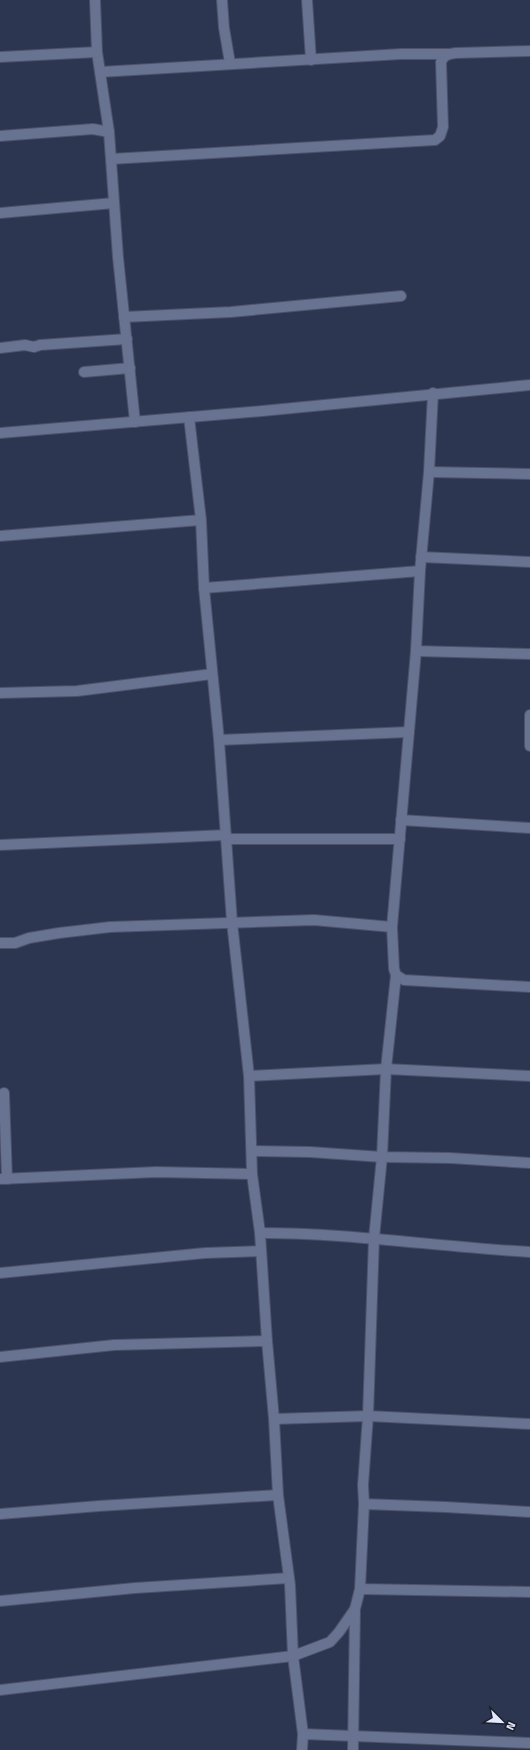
<svg xmlns="http://www.w3.org/2000/svg" width="530" height="1750" viewBox="0 0 530 1750" font-family="'Titillium Web',sans-serif">
<rect width="100%" height="100%" fill="#2d3651"/>
<g fill="none" stroke-linecap="round" stroke-linejoin="round">
<g stroke="#4b5269" stroke-width="12">
<g id="minor">
<path d="M95,0L97,52L109,132L118,257L135,422"/>
<path d="M222,0L224,28L230,63"/>
<path d="M307,0L311,60"/>
<path d="M0,57L97,52"/>
<path d="M100,72L401,54H448"/>
<path d="M0,136L93,129L109,132"/>
<path d="M111,159L435,140L440,136L443,127L441,62C444,55 448,54 456,53L530,51"/>
<path d="M0,213L114,203"/>
<path d="M124,317L231,312L401,296"/>
<path d="M0,348L25,345L34,347L40,345L127,339"/>
<path d="M84,372L130,368"/>
<path d="M433,393L429,472L420,571L416,651L392,927L394,969L396,975L404,980L530,987"/>
<path d="M189,417L201,520L204,588L219,740L232,922L249,1076L252,1174L260,1233L267,1341L274,1419L278,1495L290,1585L293,1656L303,1734L302,1750"/>
<path d="M0,433L262,411L530,385"/>
<path d="M429,472L530,474"/>
<path d="M0,536L201,520"/>
<path d="M421,557L530,562"/>
<path d="M204,588L420,571"/>
<path d="M416,651L530,654"/>
<path d="M0,693L77,691L212,674"/>
<path d="M530,715V746"/>
<path d="M219,740L409,732"/>
<path d="M401,820L530,828"/>
<path d="M226,839H400"/>
<path d="M0,845L226,835"/>
<path d="M0,943H15L29,938L59,933L110,927L314,920L392,927"/>
<path d="M249,1076L386,1069L530,1076"/>
<path d="M4,1093L7,1179"/>
<path d="M252,1151L310,1152L382,1157L450,1158L530,1163"/>
<path d="M0,1179L156,1172L252,1174"/>
<path d="M260,1233C351,1233 440,1247 530,1252"/>
<path d="M0,1273L205,1253L261,1251"/>
<path d="M0,1357L114,1345L267,1341"/>
<path d="M274,1419L368,1416L530,1424"/>
<path d="M364,1504L363,1485L368,1416L374,1238L382,1157L386,1069L396,975"/>
<path d="M0,1514L99,1506L278,1495"/>
<path d="M360,1589L530,1592"/>
<path d="M0,1601L135,1588L289,1578"/>
<path d="M0,1690L293,1656L330,1642L339,1632L355,1609L360,1589L364,1504L445,1507L530,1512"/>
<path d="M303,1734L530,1743"/>
<path d="M353,1750L355,1609"/>
</g>
</g>
<use href="#minor" stroke="#687291" stroke-width="10"/>
</g>
<g transform="translate(502 1722) rotate(114)" stroke="#1a1e2b" stroke-width="3" paint-order="stroke">
<path d="M0-3L7 15L0 10L-7 15Z" fill="#e2e8fa"/>
<text y="-6" font-size="11" font-weight="bold" text-anchor="middle" fill="#e2e8fa">N</text>
</g>
</svg>
